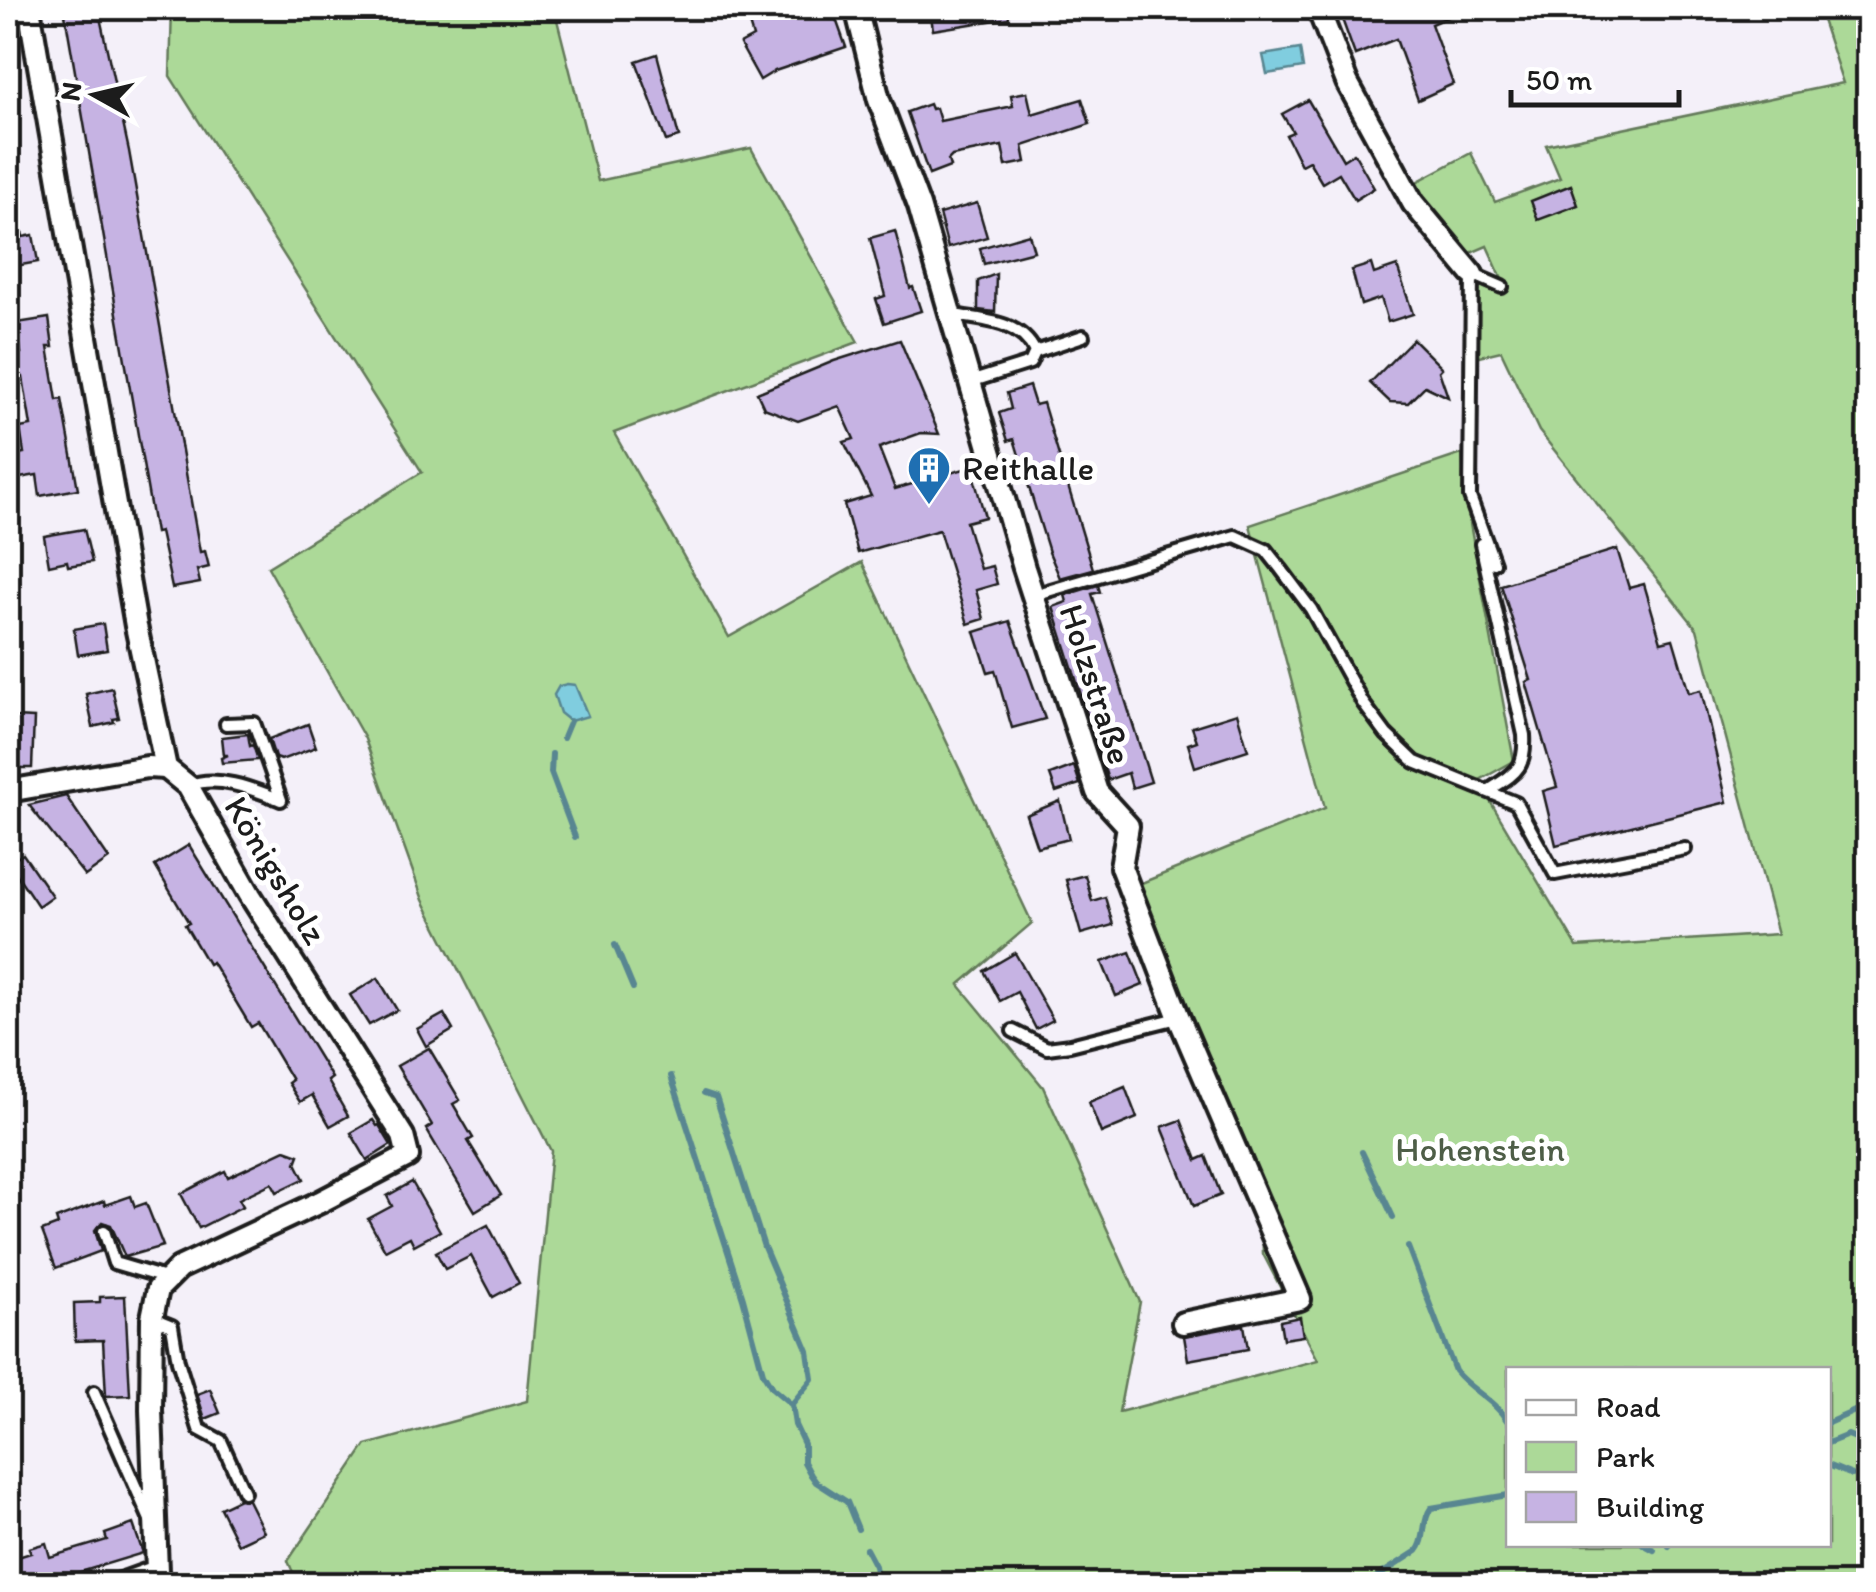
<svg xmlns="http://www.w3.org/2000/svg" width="1876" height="1592" viewBox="0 0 1876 1592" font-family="Itim,sans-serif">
<rect width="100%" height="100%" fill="#f4f0f9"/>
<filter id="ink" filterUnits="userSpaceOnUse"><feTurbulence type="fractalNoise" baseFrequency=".01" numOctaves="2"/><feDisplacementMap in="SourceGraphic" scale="20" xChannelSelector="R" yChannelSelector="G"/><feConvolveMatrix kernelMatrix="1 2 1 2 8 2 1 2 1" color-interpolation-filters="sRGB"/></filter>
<g filter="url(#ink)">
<path fill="#acd998" stroke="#647a5a" stroke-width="2.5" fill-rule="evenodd" d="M172,8H554L598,181L751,148L858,342L614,433L729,637L862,562L1032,923L959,985L1043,1087L1140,1302L1119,1412L1318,1360L1263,1254L1261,1193L1122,891L1325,808L1250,525L1462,454L1465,497L1514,761L1478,781L1577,947L1778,934L1697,629L1539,431L1501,351L1476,357L1478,286L1501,277L1487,246L1466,255L1409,186L1471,153L1495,202L1560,178L1546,145L1843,83L1818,8H1868V1584H298L288,1561L366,1445L527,1401L551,1151L423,900L365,739L268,567L422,472L170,76ZM1508,1370H1828V1544H1508Z"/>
<g fill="#80cddf" stroke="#588691" stroke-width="2.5">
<path d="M1300,49L1303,68L1267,74L1263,55Z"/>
<path d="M567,684L575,685L588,716L570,721L560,713L554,695L559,686Z"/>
</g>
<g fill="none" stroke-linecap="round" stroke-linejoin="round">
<g stroke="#588691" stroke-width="6">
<path d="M563,738L570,721"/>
<path d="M552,754L551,773L575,837"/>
<path d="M615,945L633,988"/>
<path d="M671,1076L743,1298L763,1373L772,1388L792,1405L795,1425L804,1444V1462L811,1475L816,1482L847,1502L858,1529"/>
<path d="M704,1093L716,1097L764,1247L808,1351L812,1379L792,1404"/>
<path d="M1362,1152L1393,1217"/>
<path d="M1408,1247L1455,1371C1471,1391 1494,1399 1508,1422"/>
<path d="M1828,1423L1868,1405"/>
<path d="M1828,1443L1848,1435L1868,1443"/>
<path d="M1828,1465L1852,1475"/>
<path d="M1643,1544L1654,1550"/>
<path d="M1669,1546L1670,1544"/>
<path d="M866,1549L875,1566L877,1578"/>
<path d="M1366,1584L1417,1551C1427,1539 1421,1522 1431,1508L1508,1495"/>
</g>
</g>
<g fill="#c6b3e3" stroke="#1c1c1c" stroke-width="2.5">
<path d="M64,8H98L129,151L200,552L205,551L209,567L197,570L200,583L172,588L160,532L155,533Z"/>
<path d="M744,8H832L846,47L775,71L760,80L740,44L753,37Z"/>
<path d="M930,8H1008L1009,18L933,30Z"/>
<path d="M1338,8H1469L1431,24L1453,84L1418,100L1396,39L1355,55Z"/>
<path d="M657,54L679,137L666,141L636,61Z"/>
<path d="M1027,92L1032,114L1082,99L1090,124L1023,146L1026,162L1006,166L1002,146L952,156L948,160L950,167L929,175L907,112L929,104L931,109L936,108L940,121L1013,106L1011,95Z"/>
<path d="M1308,100L1343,160L1354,153L1374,188L1355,200L1339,173L1322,183L1309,161L1301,165L1286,135L1293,132L1282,114Z"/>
<path d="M1571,185L1578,205L1538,220L1531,201Z"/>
<path d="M977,203L987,237L948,248L939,214Z"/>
<path d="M17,204L23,237L33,235L38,262L10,267L8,205Z"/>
<path d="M895,231L910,288L913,287L921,311L884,323L876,299L885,296L870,238Z"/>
<path d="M1029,234L1034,251L984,264L980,248Z"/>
<path d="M1371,264L1374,274L1397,266L1413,314L1388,322L1381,298L1361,305L1352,270Z"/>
<path d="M996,274L995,312L978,310V281Z"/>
<path d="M49,318L53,347H48L57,400L62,399L78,489L40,496L37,475L8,480V456L24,453L20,428L31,426L23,377L8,381V356L21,353L17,323Z"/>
<path d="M1413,339L1442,368L1439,371L1448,397L1425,386L1408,403L1390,402L1370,383Z"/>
<path d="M900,340L939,434L921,433L879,448L895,489L971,467L985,517L966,522L980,569L992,566L997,584L976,590L984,619L968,624L939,530L858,553L844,504L871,496L844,442L854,439L839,406L798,421L764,408L757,393L834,361Z"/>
<path d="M1029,386L1035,405L1043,403L1093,569L1060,578L1049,552L1014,439L1008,441L999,413L1011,409L1007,393Z"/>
<path d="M84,529L92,562L68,566L67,561L49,565L44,536Z"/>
<path d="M1617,549L1629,588L1644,584L1661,642L1673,639L1689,693L1701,690L1727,802L1556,845L1543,791L1557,787L1526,682L1531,680L1501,585Z"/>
<path d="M1098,585L1100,592L1092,594L1151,782L1132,788L1128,773L1108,780L1053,607L1067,602L1065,595Z"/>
<path d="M1010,621L1045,719L1012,728L995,670L988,672L975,632Z"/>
<path d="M103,624L107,650L78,655L74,629Z"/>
<path d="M112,688L119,718L113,719L114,722L93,727L86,694Z"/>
<path d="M1237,713L1248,750L1195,767L1188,744L1197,741L1192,727Z"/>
<path d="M14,717L34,718L32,768H12Z"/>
<path d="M308,724L316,747L281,760L275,758L269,739Z"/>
<path d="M248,734L250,746L253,745L258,760L222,763L221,758L228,755H224L222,737Z"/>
<path d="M1074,766L1080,784L1056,792L1050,775Z"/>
<path d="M66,796L109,859L85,876L29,805Z"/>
<path d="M1060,801L1069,839L1037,847L1026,815Z"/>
<path d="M189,845L332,1078L328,1081L348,1116L330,1126L312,1095L300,1102L288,1083L292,1080L258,1023L251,1027L212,962L208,964L185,925L189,923L155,866Z"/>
<path d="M23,854L52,896L38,906L9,863Z"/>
<path d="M1085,875L1092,901L1105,897L1113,925L1081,934L1066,880Z"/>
<path d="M1130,952L1143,985L1116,996L1102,962Z"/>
<path d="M1015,953L1053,1020L1036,1029L1017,992L1000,1001L984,971Z"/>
<path d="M378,978L397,1010L369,1025L350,995Z"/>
<path d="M444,1014L453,1030L426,1046L417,1029Z"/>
<path d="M429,1048L460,1100L453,1104L473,1138L468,1141L501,1195L475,1211L426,1129L432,1125L397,1066Z"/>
<path d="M1125,1087L1137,1118L1101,1133L1089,1102Z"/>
<path d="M373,1120L377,1126L379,1125L391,1145L367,1160L351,1133Z"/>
<path d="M1181,1120L1197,1160L1206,1156L1221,1195L1194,1206L1162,1127Z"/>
<path d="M285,1150L299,1155L296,1163L304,1179L277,1192L272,1183L239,1199L243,1206L199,1228L181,1194L225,1171L228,1177Z"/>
<path d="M412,1182L440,1231L414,1245L410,1237L385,1250L368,1219L392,1206L387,1196Z"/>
<path d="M131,1196L135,1207L146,1203L163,1246L125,1257L111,1225L102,1222L95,1230L101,1251L56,1268L42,1231L58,1225L56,1219L104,1201L105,1205Z"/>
<path d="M488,1225L519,1283L493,1297L471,1256L445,1269L436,1252Z"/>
<path d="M125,1296L130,1395L106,1396L103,1340L75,1341L74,1303L100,1302V1297Z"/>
<path d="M1300,1317L1303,1336L1283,1339L1280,1321Z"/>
<path d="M1244,1325L1248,1349L1188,1360L1184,1336Z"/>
<path d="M210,1389L220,1413L205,1419L197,1394Z"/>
<path d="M239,1499L248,1500L264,1532L238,1544L220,1508Z"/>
<path d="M133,1524L143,1553L57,1579L58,1584H8V1560L31,1553L29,1548L46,1543L50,1557L107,1540L105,1534Z"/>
</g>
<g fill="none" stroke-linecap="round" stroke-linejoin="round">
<g stroke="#1c1c1c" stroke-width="18">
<g id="service">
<path d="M953,315C983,320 1021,321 1035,352L1030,363L970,382"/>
<path d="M1035,352L1083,336"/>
<path d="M1481,544L1524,735C1526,770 1515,773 1488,791"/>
<path d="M1494,563L1470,497L1472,274L1502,287"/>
<path d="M1034,595L1235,536L1266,550L1281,569L1311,609L1363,703L1386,734L1415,762L1516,803L1555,874L1685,849"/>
<path d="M188,786C217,774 253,789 281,800L254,723L226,724"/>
<path d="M1013,1031L1047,1048L1070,1045L1178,1018"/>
<path d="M104,1231L114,1263L165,1278"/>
<path d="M152,1318L172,1326L178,1361L199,1429L221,1441L244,1492"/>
<path d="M94,1392L151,1522"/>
</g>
</g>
<g stroke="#1c1c1c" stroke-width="28">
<g id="minor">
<path d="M29,8L136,626L166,768L188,786L250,895L403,1136L408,1156L320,1202L179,1268L158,1289L152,1318L151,1410L157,1571L121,1584"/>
<path d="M856,8L879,100L919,206L1024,568L1097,792L1128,826L1121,867L1179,1018L1300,1299L1183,1323"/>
<path d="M1318,8L1347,82L1413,203L1472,274"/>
<path d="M8,791L147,767L166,768"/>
</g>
</g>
<use href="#service" stroke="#fff" stroke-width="10"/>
<use href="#minor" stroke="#fff" stroke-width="20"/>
</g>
</g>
<defs>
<g id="building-pin" transform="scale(2.25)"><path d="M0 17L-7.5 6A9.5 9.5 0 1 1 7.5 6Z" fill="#1f6fb2" stroke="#fff"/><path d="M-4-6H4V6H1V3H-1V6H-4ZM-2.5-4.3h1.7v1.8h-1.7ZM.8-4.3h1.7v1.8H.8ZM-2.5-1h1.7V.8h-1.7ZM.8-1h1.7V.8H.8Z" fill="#fff"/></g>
</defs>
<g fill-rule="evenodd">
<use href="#building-pin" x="929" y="468"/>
</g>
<g text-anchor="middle" stroke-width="10" stroke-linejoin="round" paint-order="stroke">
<g font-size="35" fill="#1c1c1c" stroke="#fff" text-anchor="start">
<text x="962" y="480">Reithalle</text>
</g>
<g font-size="35" fill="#1c1c1c" stroke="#fff">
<text transform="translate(1096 684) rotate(72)" y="12">Holzstraße</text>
<text transform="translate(276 870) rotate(59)" y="12">Königsholz</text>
</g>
<g font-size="35" fill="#4e5e47" stroke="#fff">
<text x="1480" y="1161">Hohenstein</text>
</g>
</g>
<rect width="1876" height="1592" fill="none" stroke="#fff" stroke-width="40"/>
<rect x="20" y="20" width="1836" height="1552" fill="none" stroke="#1c1c1c" stroke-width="4" filter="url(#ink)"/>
<rect x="1506" y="1367" width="325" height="180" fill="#ffffff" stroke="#a4a4a4" stroke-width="2.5"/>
<rect x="1526" y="1400" width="50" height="15" fill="#ffffff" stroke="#a4a4a4" stroke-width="2.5"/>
<text x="1596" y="1417" font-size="30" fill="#1c1c1c">Road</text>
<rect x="1526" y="1442" width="50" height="30" fill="#acd998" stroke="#a4a4a4" stroke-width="2.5"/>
<text x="1596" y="1467" font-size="30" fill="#1c1c1c">Park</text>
<rect x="1526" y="1492" width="50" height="30" fill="#c6b3e3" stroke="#a4a4a4" stroke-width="2.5"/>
<text x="1596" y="1517" font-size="30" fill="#1c1c1c">Building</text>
<g transform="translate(95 95) rotate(278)" stroke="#ffffff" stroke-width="8" paint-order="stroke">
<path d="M0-8L18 38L0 25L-18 38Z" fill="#1c1c1c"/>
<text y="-15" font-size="28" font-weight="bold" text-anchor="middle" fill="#1c1c1c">N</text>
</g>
<path d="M1511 90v15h168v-15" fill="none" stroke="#1c1c1c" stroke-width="5"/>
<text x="1526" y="90" font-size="30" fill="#1c1c1c" stroke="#ffffff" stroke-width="8" paint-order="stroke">50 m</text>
</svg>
